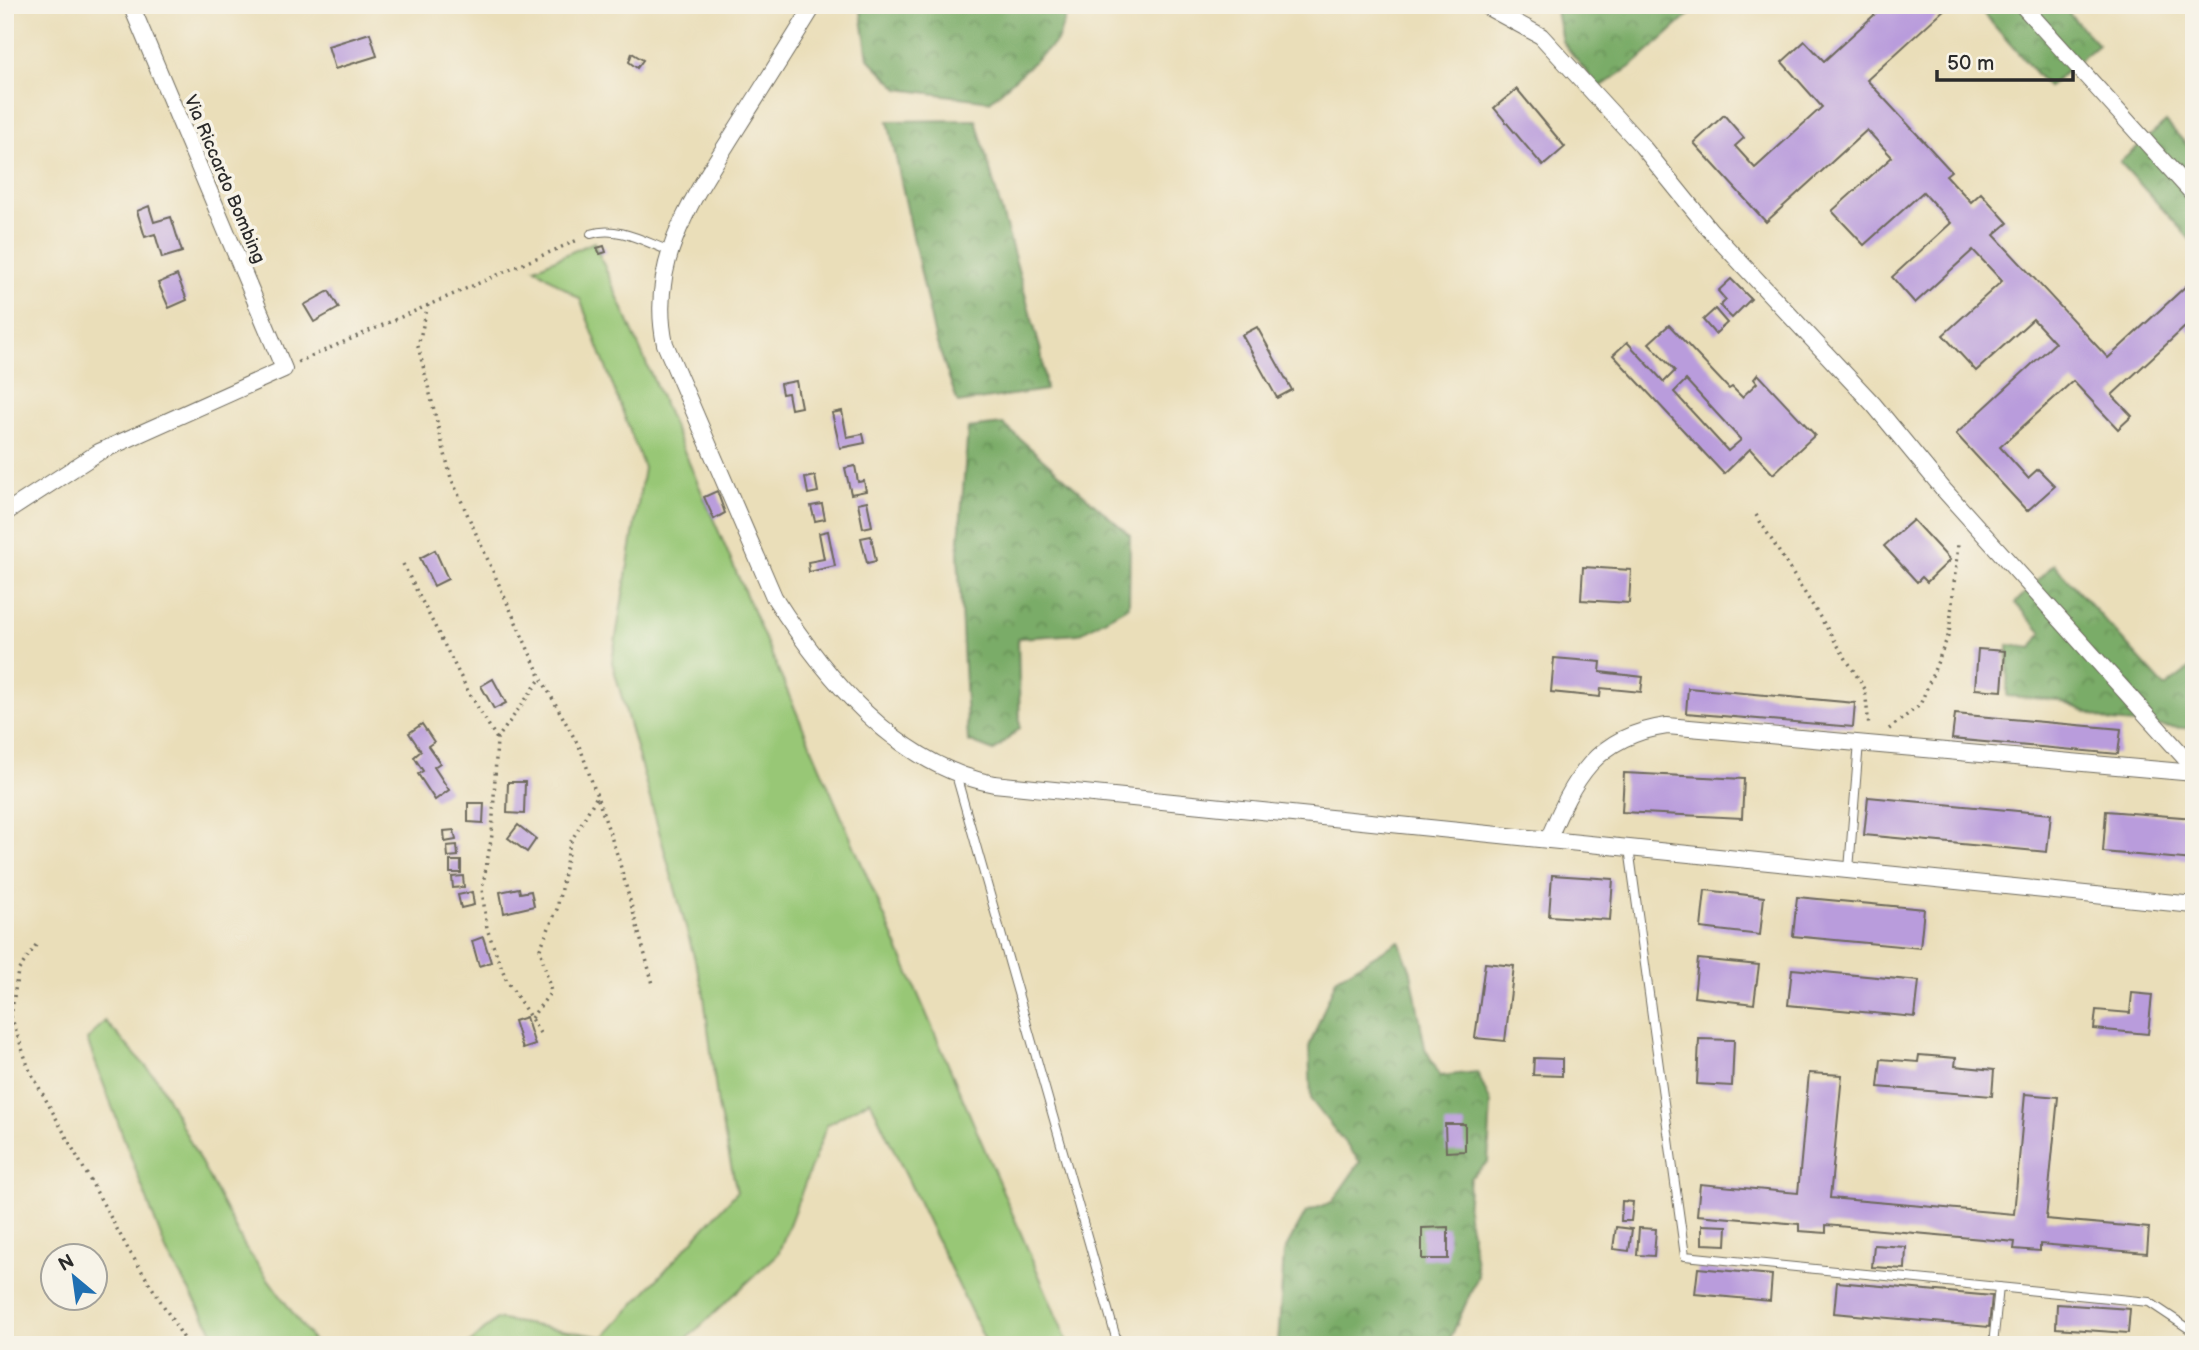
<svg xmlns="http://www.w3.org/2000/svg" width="2199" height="1350" viewBox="0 0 2199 1350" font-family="'Balsamiq Sans',sans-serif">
<defs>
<pattern id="forest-crowns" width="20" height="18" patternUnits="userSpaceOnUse" patternTransform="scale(1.75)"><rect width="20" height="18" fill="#7aac67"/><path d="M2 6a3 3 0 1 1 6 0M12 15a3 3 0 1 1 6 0" fill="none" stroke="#648c55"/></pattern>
</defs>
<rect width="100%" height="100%" fill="#f7f3e8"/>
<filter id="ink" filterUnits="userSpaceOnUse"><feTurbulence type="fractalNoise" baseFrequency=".0143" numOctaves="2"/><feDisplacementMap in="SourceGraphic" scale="14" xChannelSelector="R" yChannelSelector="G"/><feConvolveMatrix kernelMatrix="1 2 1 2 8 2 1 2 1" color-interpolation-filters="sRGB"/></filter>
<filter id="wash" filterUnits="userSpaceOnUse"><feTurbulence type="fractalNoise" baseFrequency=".00686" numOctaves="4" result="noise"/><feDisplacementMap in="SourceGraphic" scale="28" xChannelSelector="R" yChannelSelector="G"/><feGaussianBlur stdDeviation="1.57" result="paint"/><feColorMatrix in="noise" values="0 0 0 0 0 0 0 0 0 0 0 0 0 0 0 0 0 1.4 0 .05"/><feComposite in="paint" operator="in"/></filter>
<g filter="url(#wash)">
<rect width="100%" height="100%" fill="#eadeb9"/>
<g fill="#98c776" stroke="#627950" stroke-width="2">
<path d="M594,242L1069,1345H987L870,1100L827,1125L778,1254L680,1345H468L496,1319L604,1337L737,1192L718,1106L703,989L612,662L644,468L580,299L535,268Z"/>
<path d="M105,1021L158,1080L245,1247L316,1345H221L167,1253L87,1040Z"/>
</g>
<g fill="url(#forest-crowns)" stroke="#526c49" stroke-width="2">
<path d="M860,5H1070L1057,41L990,101L899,89L868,58Z"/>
<path d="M1551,5H1700L1633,65L1599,88L1562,41L1556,11Z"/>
<path d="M1976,5H2061L2098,45L2048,87Z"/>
<path d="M976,120L1041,351L1046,390L958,403L935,338L888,121Z"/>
<path d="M2166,122L2194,153V244L2120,162Z"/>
<path d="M1003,424L1130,535L1129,606L1079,634L1018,638L1020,728L994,751L968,741L958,553L968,428Z"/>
<path d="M2054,564L2165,687L2194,665V729L2111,722L2058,700L2007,696L2008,645L2032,648L2042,633L2015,603Z"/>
<path d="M1399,941L1411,972L1425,1048L1440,1076L1477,1072L1491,1103L1488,1162L1470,1178L1467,1210L1478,1276L1450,1339L1452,1345H1278L1284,1252L1306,1212L1332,1202L1360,1162L1311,1100L1309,1047L1336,979Z"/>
</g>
<g id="blocks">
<g fill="#b99cdc" fill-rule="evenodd">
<path d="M1885,5L1946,8L1867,80L1951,171L1946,175L1971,202L1981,193L2008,223L1994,235L2108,358L2186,286L2194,294V337L2185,327L2112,395L2132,416L2118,429L2073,381L2000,447L2028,478L2038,469L2055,486L2027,511L1956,434L2055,343L2033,319L1976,371L1943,335L2002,281L1973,250L1915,303L1892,277L1951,223L1923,192L1864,245L1832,211L1892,157L1867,130L1766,222L1694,143L1724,115L1744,138L1735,146L1755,168L1822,107L1782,62L1805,41L1824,61Z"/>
<path d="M370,33L377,56L335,69L328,46Z"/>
<path d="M632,53L643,60L637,68L629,62Z"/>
<path d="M1517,89L1565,147L1543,166L1494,108Z"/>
<path d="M149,206L154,222L171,217L182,252L162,258L155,234L145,237L137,211Z"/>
<path d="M604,246L606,252L600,254L597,248Z"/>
<path d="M177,275L187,300L169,308L158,283Z"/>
<path d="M1731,279L1751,299L1732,318L1720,306L1726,300L1718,291Z"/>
<path d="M329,291L339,308L314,322L304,305Z"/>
<path d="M1715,309L1727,323L1715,334L1703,320Z"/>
<path d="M1669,325L1729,389L1732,387L1742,397L1757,383L1754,379L1758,374L1815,435L1773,474L1750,449L1724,474L1613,355L1627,342L1664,382L1675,371L1649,343ZM1686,380L1741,440L1728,451L1674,392Z"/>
<path d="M1257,327L1292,390L1277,398L1242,335Z"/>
<path d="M796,381L801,407L791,409L788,393L782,394L780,384Z"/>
<path d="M842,411L847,437L863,434L865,443L840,448L832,413Z"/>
<path d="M855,466L858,482L864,481L866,491L851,494L845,468Z"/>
<path d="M815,476L818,492L808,494L805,478Z"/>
<path d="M717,491L725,513L714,519L704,497Z"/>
<path d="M867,501L872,526L863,528L858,503Z"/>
<path d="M822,504L825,519L815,521L811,506Z"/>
<path d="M1913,520L1950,560L1927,582L1922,577L1917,582L1884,546Z"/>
<path d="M828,531L835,566L809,572L808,562L824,559L819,533Z"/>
<path d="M871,536L876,561L867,563L861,538Z"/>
<path d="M435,550L448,579L434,586L420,558Z"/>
<path d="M1583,567L1631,570L1629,603L1581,600Z"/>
<path d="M1978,649L2005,651L2002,691L1975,689Z"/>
<path d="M1554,658L1601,662L1600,672L1643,677L1641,692L1601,688L1600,697L1551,692Z"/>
<path d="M493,679L506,703L494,709L481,686Z"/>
<path d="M1688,688L1855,703L1853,727L1686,713Z"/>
<path d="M1955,714L2121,729L2118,754L1952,739Z"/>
<path d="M422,724L434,742L428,746L440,763L434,767L449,790L435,800L418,774L423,771L414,757L421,751L409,733Z"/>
<path d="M1624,773L1744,779L1742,818L1622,812Z"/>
<path d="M508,782H525L524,814L507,813Z"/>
<path d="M1868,797L2051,814L2047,852L1864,835Z"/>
<path d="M468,803H484L483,823L468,822Z"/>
<path d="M2106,811L2194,818V860L2103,852Z"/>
<path d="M518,825L536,839L527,852L508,838Z"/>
<path d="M454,830L456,840L445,842L444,831Z"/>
<path d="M457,845L458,856L448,857L447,846Z"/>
<rect x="450" y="861" width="11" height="12"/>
<path d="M1552,875L1613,879L1610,920L1549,916Z"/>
<path d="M463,876L464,887L453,888L452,877Z"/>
<path d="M519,888L520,893L531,891L534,906L504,913L500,892Z"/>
<path d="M1705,890L1764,897L1760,935L1701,928Z"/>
<path d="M472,892L474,905L461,908L458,895Z"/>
<path d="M1797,897L1924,909L1920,948L1793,936Z"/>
<path d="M483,937L491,962L479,966L472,941Z"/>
<path d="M1698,959L1759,965L1754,1004L1694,997Z"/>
<path d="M1485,963L1514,966L1505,1041L1475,1038Z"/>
<path d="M1792,969L1919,981L1915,1017L1788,1005Z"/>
<path d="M2132,993L2152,995L2148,1034L2094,1029L2096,1010L2130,1013Z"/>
<path d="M526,1017L535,1045L523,1049L514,1021Z"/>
<path d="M1699,1039L1734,1040L1732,1086L1697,1084Z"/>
<path d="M1919,1055L1956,1058L1955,1066L1994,1070L1992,1096L1878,1087L1881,1059L1918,1062Z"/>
<path d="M1534,1058L1562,1059V1076L1533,1075Z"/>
<path d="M1809,1073L1842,1075L1830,1198L2014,1214L2025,1094L2058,1097L2046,1219L2149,1228L2147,1253L2040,1244V1251L2014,1249L2015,1242L1826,1225V1233L1799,1231V1224L1697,1215L1700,1184L1798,1193Z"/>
<path d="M1445,1124H1465V1151L1446,1152Z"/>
<path d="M1622,1201L1633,1202L1631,1221H1621Z"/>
<path d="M1702,1225L1727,1226L1726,1245L1702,1244Z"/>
<path d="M1448,1227V1259H1422V1228Z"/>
<path d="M1616,1227L1632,1229L1629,1251L1613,1249Z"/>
<path d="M1639,1228L1656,1229L1654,1256L1637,1255Z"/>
<path d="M1874,1245L1906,1247L1905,1269L1872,1267Z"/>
<path d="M1698,1268L1772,1275L1770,1301L1695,1294Z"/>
<path d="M1837,1282L1992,1296L1989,1327L1834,1313Z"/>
<path d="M2057,1304L2130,1309L2128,1333L2056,1328Z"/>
</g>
</g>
</g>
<g filter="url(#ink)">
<use href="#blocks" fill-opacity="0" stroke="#6e6a5d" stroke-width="2"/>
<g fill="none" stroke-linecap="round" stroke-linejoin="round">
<g stroke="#6e6a5d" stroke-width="10">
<g id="lane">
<path d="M591,234C617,225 645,242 670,251"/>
<path d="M956,775L1118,1345"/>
<path d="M1629,848L1685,1256L2149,1302L2194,1332"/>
<path d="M1849,870L1859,742"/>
<path d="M1993,1345L1999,1287"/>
</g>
</g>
<g stroke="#6e6a5d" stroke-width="18">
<g id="street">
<path d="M814,5C789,46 763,87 737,128C695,195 647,260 665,344L774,597C825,677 896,765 994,784L2194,905"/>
<path d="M1484,5L1541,36L1642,146L1710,230L1874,405L1944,490L2194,768"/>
<path d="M2022,5L2194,195"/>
<path d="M5,513L99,452L284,369L131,5"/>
<path d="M1548,840C1574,779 1595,736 1667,726L2194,773"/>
</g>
</g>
<g stroke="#6e6a5d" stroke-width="3.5" stroke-dasharray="2 5" stroke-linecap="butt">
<path d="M428,305L418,346L451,478L541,678L581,750L618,857L653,984"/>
<path d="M298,362L580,239"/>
<path d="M1756,515L1865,689L1869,727"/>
<path d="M403,564L468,691L497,739"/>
<path d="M1889,729L1920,705L1949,634L1958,544"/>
<path d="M36,945L18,971L11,1016L29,1069L128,1249L188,1345"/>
<path d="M531,1018L551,992L540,949L557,909L570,843L597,796"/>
<path d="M540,1033L506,979L487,929L482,889L492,835L497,739L541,678"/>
</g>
<use href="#lane" stroke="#fff" stroke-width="8"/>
<use href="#street" stroke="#fff" stroke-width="16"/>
</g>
</g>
<g text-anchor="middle" stroke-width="7" stroke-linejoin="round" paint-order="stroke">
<g font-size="18" fill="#2b2b2b" stroke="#f7f3e8">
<text transform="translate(225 179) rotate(67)" y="6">Via Riccardo Bombing</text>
</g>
</g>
<rect width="2199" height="1350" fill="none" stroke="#f7f3e8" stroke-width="28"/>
<g transform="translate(74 1277) rotate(331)"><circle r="33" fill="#f7f3e8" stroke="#a5a39c" stroke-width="2"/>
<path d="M0-5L12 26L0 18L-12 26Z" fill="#1f6fb2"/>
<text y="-10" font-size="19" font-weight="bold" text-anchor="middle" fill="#2b2b2b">N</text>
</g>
<path d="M1937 70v10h136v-10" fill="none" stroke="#2b2b2b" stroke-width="3.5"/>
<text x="1947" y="70" font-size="21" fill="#2b2b2b" stroke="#f7f3e8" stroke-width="5" paint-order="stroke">50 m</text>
</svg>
